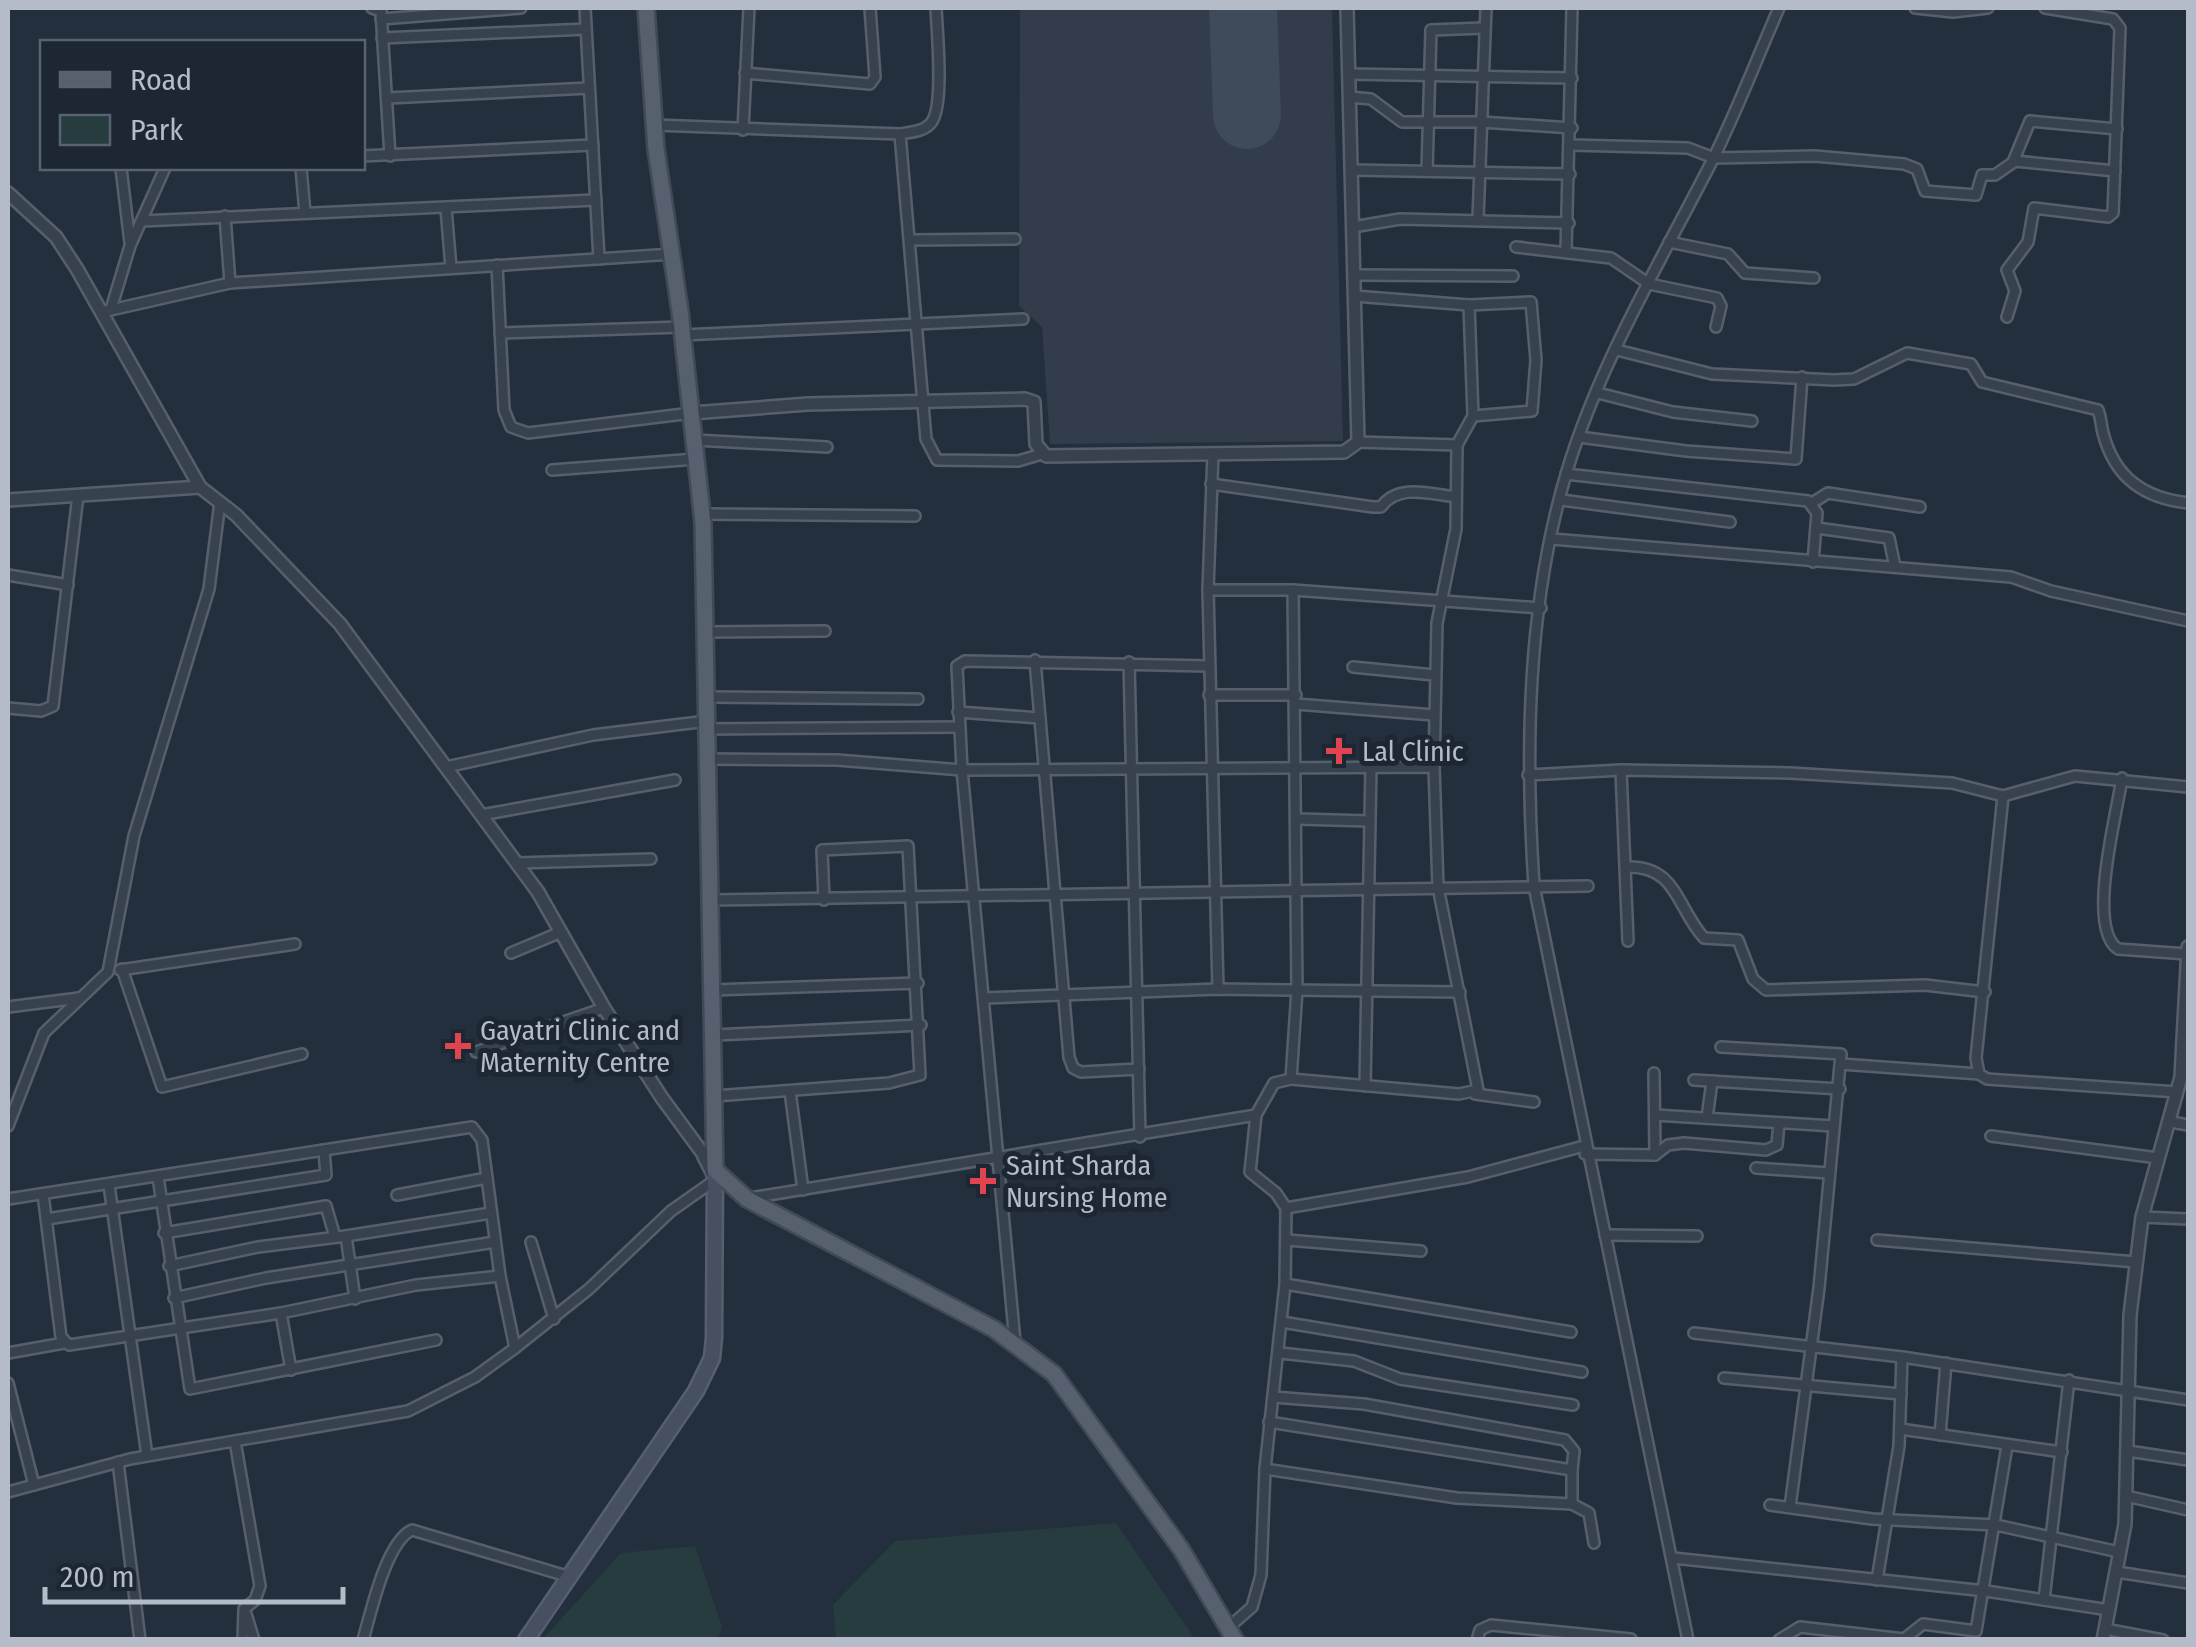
<svg xmlns="http://www.w3.org/2000/svg" width="2196" height="1647" viewBox="0 0 2196 1647" font-family="'Fira Sans Condensed',sans-serif">
<rect width="100%" height="100%" fill="#242f3e"/>
<path fill="#323c4b" d="M1020,8H1332L1343,441L1050,444L1042,327L1019,306Z"/>
<g fill="#263c3f">
<path d="M1116,1523L1195,1639H836L833,1605L895,1541Z"/>
<path d="M695,1546L722,1627L717,1639H543L621,1553Z"/>
</g>
<g fill="none" stroke-linecap="round" stroke-linejoin="round">
<path stroke="#3f4a5a" stroke-width="68" d="M1243,8L1247,115"/>
<g stroke="#565f6c" stroke-width="14">
<g id="minor">
<path d="M372,8L381,11L390,156"/>
<path d="M585,8L599,259"/>
<path d="M936,8C937,31 945,110 930,124C923,132 910,132 900,134L926,439L937,460L1018,461L1042,454"/>
<path d="M1915,8L1953,12L1988,8"/>
<path d="M381,19L521,8"/>
<path d="M382,38L586,29"/>
<path d="M745,73L870,84L875,77L870,8"/>
<path d="M1349,74L1572,78"/>
<path d="M1349,97L1371,99L1402,122H1481L1572,128"/>
<path d="M388,98L589,88"/>
<path d="M654,125L900,134"/>
<path d="M743,130L749,8"/>
<path d="M1571,145L1688,148L1714,158L1815,156L1904,164L1917,169L1925,191L1976,195L1982,175H1995L2015,161L2115,171"/>
<path d="M362,156L593,145"/>
<path d="M2013,162L2030,121L2117,129"/>
<path d="M121,168L130,243"/>
<path d="M301,168L305,213"/>
<path d="M1353,170L1570,174"/>
<path d="M1427,171L1431,30L1484,28"/>
<path d="M446,208L451,268"/>
<path d="M225,216L230,283"/>
<path d="M1478,219L1486,8"/>
<path d="M142,221L596,200"/>
<path d="M1353,227L1400,219L1569,223"/>
<path d="M911,240L1015,239"/>
<path d="M1669,242L1728,254L1745,273L1814,278"/>
<path d="M1516,247L1611,258L1649,284L1717,298L1721,306L1716,327"/>
<path d="M1566,252L1572,8"/>
<path d="M497,265L504,410L511,427L528,433L692,413"/>
<path d="M1354,275L1513,276"/>
<path d="M1354,296L1469,305L1531,302L1536,360L1532,411L1473,416"/>
<path d="M111,309L130,246L165,168"/>
<path d="M102,312L230,283L673,254"/>
<path d="M2007,317L2015,291L2007,270L2028,242L2034,208L2108,217L2113,213L2120,28L2113,19L2045,8"/>
<path d="M500,333L682,327"/>
<path d="M683,335L1023,319"/>
<path d="M1617,350L1712,374L1834,380L1854,379L1907,353L1971,364L1982,382L2098,410C2101,418 2101,425 2103,433C2115,479 2145,498 2188,503"/>
<path d="M1598,393L1673,412L1752,421"/>
<path d="M1579,437L1686,451L1796,459L1802,377"/>
<path d="M694,440L827,447"/>
<path d="M1358,442L1457,445L1473,416L1469,305"/>
<path d="M552,470L696,459"/>
<path d="M1566,474L1808,501L1817,513L1813,562"/>
<path d="M1211,484L1373,507H1381C1398,483 1430,494 1456,497"/>
<path d="M1561,500L1730,522"/>
<path d="M1812,503L1828,493L1920,507"/>
<path d="M702,514L915,516"/>
<path d="M1817,528L1889,538L1895,567"/>
<path d="M1552,539L2011,577L2051,591L2188,621"/>
<path d="M8,575L68,585"/>
<path d="M1208,590L1213,453"/>
<path d="M705,632L825,631"/>
<path d="M1035,660L1069,1057L1073,1068L1081,1072L1139,1069"/>
<path d="M1129,662L1140,1137"/>
<path d="M1353,667L1434,675"/>
<path d="M1209,695H1296"/>
<path d="M707,697L918,699"/>
<path d="M1296,704L1434,715"/>
<path d="M8,708L41,711L53,706L78,495"/>
<path d="M958,712L1040,718"/>
<path d="M708,729L959,727"/>
<path d="M708,759L837,760L962,770L1434,767L1438,887L1478,1090L1459,1094L1291,1079"/>
<path d="M446,767L593,735L707,721"/>
<path d="M1434,767L1437,623L1456,529L1457,445"/>
<path d="M1621,770L1628,941"/>
<path d="M1528,775L1621,770L1790,773L1952,783L2003,796L2075,776L2188,787"/>
<path d="M2122,778C2117,813 2086,928 2118,949L2187,954"/>
<path d="M2003,796L1976,1058L1979,1074L1987,1079L2177,1092"/>
<path d="M481,815L675,780"/>
<path d="M1298,819L1369,821"/>
<path d="M517,863L651,859"/>
<path d="M1626,867C1677,865 1676,907 1704,938L1738,940L1753,979L1766,990L1925,985L1985,992"/>
<path d="M711,900L1588,886"/>
<path d="M511,953L561,932"/>
<path d="M122,969L162,1087L302,1054"/>
<path d="M120,970L295,944"/>
<path d="M1218,989L1208,590H1293L1541,608"/>
<path d="M713,990L918,983"/>
<path d="M984,998L1218,989L1460,992"/>
<path d="M8,1007L79,998"/>
<path d="M715,1035L921,1025"/>
<path d="M1721,1047L1841,1054L1819,1288L1790,1507"/>
<path d="M476,1052L604,1008"/>
<path d="M1841,1064L1979,1074"/>
<path d="M1654,1073L1655,1155"/>
<path d="M1694,1080L1840,1089"/>
<path d="M1365,1086L1371,766"/>
<path d="M790,1091L803,1190"/>
<path d="M1475,1094L1534,1102"/>
<path d="M715,1096L889,1083L920,1075L908,846L822,850L824,900"/>
<path d="M1655,1115L1833,1126"/>
<path d="M1707,1118L1712,1081"/>
<path d="M2171,1122L2188,1125"/>
<path d="M8,1126L44,1033L108,972L134,836L209,589L220,502"/>
<path d="M1991,1136L2158,1158"/>
<path d="M1585,1154L1655,1155L1668,1145L1684,1143L1766,1150L1777,1145L1779,1123"/>
<path d="M1756,1168L1829,1173"/>
<path d="M158,1177L190,1389L436,1340"/>
<path d="M109,1185L147,1456"/>
<path d="M43,1194L61,1337L69,1345L281,1313L416,1285L500,1276"/>
<path d="M397,1195L487,1178"/>
<path d="M750,1198L1256,1115L1274,1083L1291,1079L1297,990L1293,590"/>
<path d="M8,1199L472,1127L482,1140L500,1276L515,1348"/>
<path d="M1286,1208L1468,1177L1584,1146"/>
<path d="M2142,1217L2188,1219"/>
<path d="M47,1219L326,1175L324,1150"/>
<path d="M164,1233L326,1206L335,1237"/>
<path d="M1605,1235L1697,1236"/>
<path d="M346,1236L491,1213"/>
<path d="M1287,1240L1421,1251"/>
<path d="M1877,1240L2136,1262"/>
<path d="M531,1242L554,1319"/>
<path d="M169,1266L258,1247L346,1236L355,1299"/>
<path d="M1285,1284L1571,1332"/>
<path d="M174,1298L266,1278L495,1242"/>
<path d="M281,1313L291,1370"/>
<path d="M1282,1322L1582,1372"/>
<path d="M1694,1333L1902,1357L2188,1400"/>
<path d="M1015,1342L962,770L957,666L965,661L1208,666"/>
<path d="M8,1353L64,1343"/>
<path d="M1280,1353L1354,1361L1400,1379L1573,1405"/>
<path d="M1724,1378L1901,1394"/>
<path d="M8,1383L34,1485"/>
<path d="M1273,1397L1364,1404L1565,1440L1574,1451L1572,1470"/>
<path d="M1269,1422L1572,1470V1504L1589,1513L1594,1543"/>
<path d="M1900,1429L2062,1452"/>
<path d="M1940,1435L1946,1363"/>
<path d="M235,1441L260,1586L255,1600L244,1609L243,1640"/>
<path d="M2128,1451L2188,1460"/>
<path d="M118,1462L140,1640"/>
<path d="M1265,1469L1457,1498L1572,1504"/>
<path d="M8,1492L130,1459L408,1411L475,1377L515,1348L589,1289L671,1211L715,1180L703,1157"/>
<path d="M2126,1496L2188,1510"/>
<path d="M1770,1505L1872,1519L1996,1525L2119,1552"/>
<path d="M1673,1558L1986,1591L2109,1610"/>
<path d="M2117,1572L2188,1583"/>
<path d="M1877,1580L1899,1446L1902,1357"/>
<path d="M2044,1600L2069,1380"/>
<path d="M246,1614L254,1640"/>
<path d="M1228,1628L1252,1607L1261,1575L1265,1469L1285,1284L1286,1208L1276,1193L1250,1172L1256,1115"/>
<path d="M2105,1629L2163,1640"/>
<path d="M363,1640C371,1612 386,1542 412,1530L570,1577"/>
<path d="M1477,1640L1480,1630L1491,1625L1631,1639"/>
<path d="M1688,1640L1534,886C1525,749 1527,604 1567,471C1600,362 1661,261 1712,161C1737,111 1757,58 1779,8"/>
<path d="M1779,1640L1800,1627L1904,1639L1923,1624L1976,1631L2007,1446"/>
</g>
</g>
<g stroke="#565f6c" stroke-width="16">
<g id="tertiary">
<path d="M8,193L56,237L77,269L200,487L236,515L340,624L538,892L604,1008L662,1098L715,1170"/>
<path d="M692,413L808,404L1025,399L1034,402L1036,444L1046,456L1344,452L1358,442L1347,8"/>
<path d="M8,500L200,487"/>
<path d="M2103,1640L2125,1524L2130,1315L2142,1217L2181,1077L2188,947"/>
</g>
</g>
<g stroke="#565f6c" stroke-width="19">
<path id="secondary" d="M526,1640L696,1391L712,1358L714,1338L715,1170"/>
</g>
<g stroke="#414a57" stroke-width="20">
<path id="primary" d="M646,8L656,149L680,311L703,523L715,1170L747,1199L994,1329L1054,1374L1181,1549L1235,1640"/>
</g>
<use href="#minor" stroke="#38414e" stroke-width="9"/>
<use href="#tertiary" stroke="#38414e" stroke-width="11"/>
<use href="#secondary" stroke="#465061" stroke-width="14"/>
<use href="#primary" stroke="#56606e" stroke-width="15"/>
</g>
<g fill="#e0444e" stroke="#1d2633" stroke-width="4">
<path d="M1334 736h10v10h10v10h-10v10h-10v-10h-10v-10h10z"/>
<path d="M453 1031h10v10h10v10h-10v10h-10v-10h-10v-10h10z"/>
<path d="M978 1166h10v10h10v10h-10v10h-10v-10h-10v-10h10z"/>
</g>
<g text-anchor="middle" stroke-width="10" stroke-linejoin="round" paint-order="stroke">
<g font-size="28" fill="#b4bcc9" stroke="#1d2633" text-anchor="start">
<text x="1362" y="761">Lal Clinic</text>
<text x="480" y="1040">Gayatri Clinic and<tspan x="480" dy="32">Maternity Centre</tspan></text>
<text x="1006" y="1175">Saint Sharda<tspan x="1006" dy="32">Nursing Home</tspan></text>
</g>
</g>
<rect width="2196" height="1647" fill="none" stroke="#b4bcc9" stroke-width="20"/>
<rect x="40" y="40" width="325" height="130" fill="#1d2633" stroke="#59626f" stroke-width="2.5"/>
<rect x="60" y="72" width="50" height="15" fill="#56606e" stroke="#59626f" stroke-width="2.5"/>
<text x="130" y="90" font-size="30" fill="#b4bcc9">Road</text>
<rect x="60" y="115" width="50" height="30" fill="#263c3f" stroke="#59626f" stroke-width="2.5"/>
<text x="130" y="140" font-size="30" fill="#b4bcc9">Park</text>
<path d="M45 1587v15h298v-15" fill="none" stroke="#b4bcc9" stroke-width="5"/>
<text x="60" y="1587" font-size="30" fill="#b4bcc9" stroke="#1d2633" stroke-width="8" paint-order="stroke">200 m</text>
</svg>
